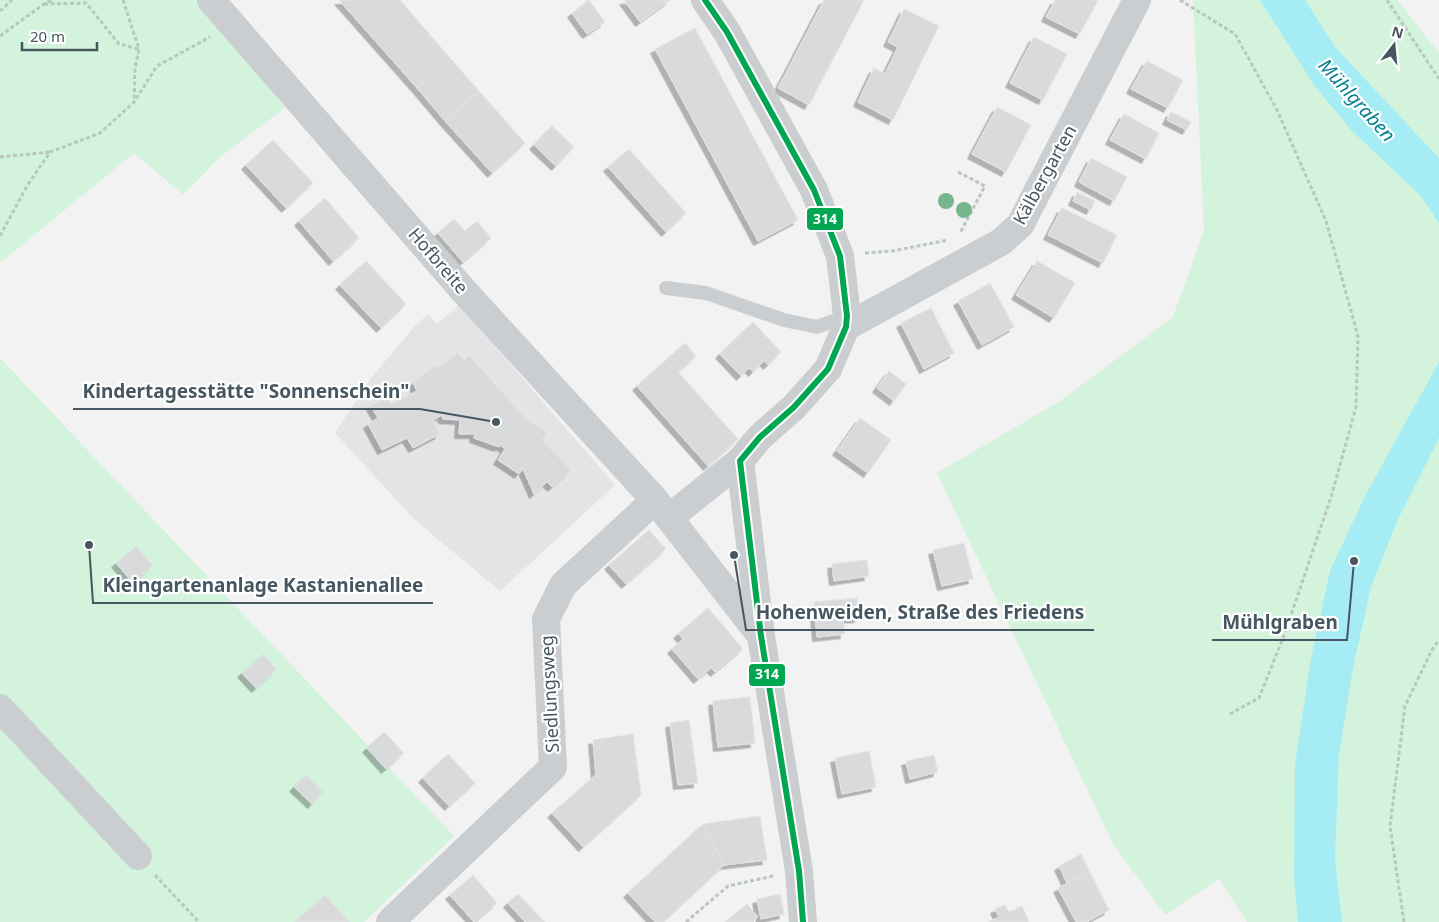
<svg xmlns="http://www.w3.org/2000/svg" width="1439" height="922" viewBox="0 0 1439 922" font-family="'Noto Sans',sans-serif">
<defs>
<filter id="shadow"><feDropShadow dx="-4.5" dy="4.5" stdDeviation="0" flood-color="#0004"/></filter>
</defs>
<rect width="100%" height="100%" fill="#f2f2f2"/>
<path fill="#e4e3e5" d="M459,305L615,485L500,591L415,520L335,433L371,378L415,326L428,314L437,324Z"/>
<g fill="#d4f3dd">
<path d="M0,0H196L247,60L285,108L220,157L183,195L134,153L0,263Z"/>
<path d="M1193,0H1397L1439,53V922H1247L1219,879L1165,915L1113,844L937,473L1060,401L1173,317L1204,230Z"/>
<path d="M0,358L454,836L364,922H0Z"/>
</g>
<g fill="#a6ecf4">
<path d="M1260,0H1305L1335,47L1439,158V223L1420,195L1352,131L1314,85Z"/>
<path d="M1439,362V438L1397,521L1371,587L1353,668L1339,753L1335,861L1342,922H1298L1294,878L1295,765L1310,664L1330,571L1365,496Z"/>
</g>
<g fill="#d8dadb" stroke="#e3e4e5" filter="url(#shadow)">
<path d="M339,0H400L451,59L417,88Z"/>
<path d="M589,0L605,22L587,34L572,13Z"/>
<path d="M624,0H670L640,22Z"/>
<path d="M824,0H864L809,105L778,88Z"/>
<path d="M1055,0H1098L1080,34L1046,17Z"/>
<path d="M904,9L939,26L893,120L858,102L874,68L885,74L898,47L888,42Z"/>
<path d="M695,28L798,220L758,241L655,49Z"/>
<path d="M1034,37L1067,54L1043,100L1010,83Z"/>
<path d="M451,59L479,91L445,121L417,88Z"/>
<path d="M1147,61L1183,80L1168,108L1131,89Z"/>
<path d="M479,91L525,143L492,173L445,121Z"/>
<path d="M997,107L1031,125L1006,172L972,154Z"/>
<path d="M1171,112L1191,122L1187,130L1167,120Z"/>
<path d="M1124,114L1159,133L1146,159L1110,140Z"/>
<path d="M552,126L574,147L556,166L534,145Z"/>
<path d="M273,140L313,183L286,208L246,165Z"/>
<path d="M629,149L686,213L666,232L608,167Z"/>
<path d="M1091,158L1127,177L1114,201L1079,182Z"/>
<path d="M1077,192L1095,201L1091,210L1073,201Z"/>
<path d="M325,198L359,238L333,261L299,221Z"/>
<path d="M1062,208L1117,235L1103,263L1048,235Z"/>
<path d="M454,219L465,231L477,221L491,238L463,262L438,233Z"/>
<path d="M366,261L406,304L381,328L340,285Z"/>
<path d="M1037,261L1075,283L1054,318L1016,295Z"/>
<path d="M990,283L1014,327L982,345L958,301Z"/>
<path d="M931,308L954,353L924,369L901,323Z"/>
<path d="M753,322L781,352L768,365L764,361L753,372L749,368L741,376L720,354Z"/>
<path d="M685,343L696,356L678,372L738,439L708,466L637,386Z"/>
<path d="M457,353L464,360L469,355L526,419L547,433L542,440L571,470L552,487L547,482L534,494L523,469L519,474L498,460L505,449L500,445L499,447L474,438L475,434H459L460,420L443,419L442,415L433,420L440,434L413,448L407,438L382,450L368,424L378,418L371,406L387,397L391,404L417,391L413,383L435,365L439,369Z"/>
<path d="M889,371L906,384L894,401L877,388Z"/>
<path d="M860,418L891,440L868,473L837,451Z"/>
<path d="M649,530L666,549L626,584L609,565Z"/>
<path d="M964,543L973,579L942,586L933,550Z"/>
<path d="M136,546L153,565L133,583L116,563Z"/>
<path d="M867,560L869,576L834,581L832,564Z"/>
<path d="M857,598L859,618L843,619L845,634L817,637L814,602Z"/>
<path d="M708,608L743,649L715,672L711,668L698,679L672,649L683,639L678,634Z"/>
<path d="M263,654L277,669L256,688L242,673Z"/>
<path d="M750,697L755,743L718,747L713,701Z"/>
<path d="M689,720L698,783L678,785L670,723Z"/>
<path d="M384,732L404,753L386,769L367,748Z"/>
<path d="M633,734L641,795L583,847L552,813L596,775L593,740Z"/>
<path d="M869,751L876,787L842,794L835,758Z"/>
<path d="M448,754L475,783L449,806L423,778Z"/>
<path d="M934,755L938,772L910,779L906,761Z"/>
<path d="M306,775L323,792L312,804L294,787Z"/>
<path d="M760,816L767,860L724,865L703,824Z"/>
<path d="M703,824L724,865L663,922H655L628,893Z"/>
<path d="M1081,854L1090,872L1067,883L1059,866Z"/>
<path d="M1090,872L1109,910L1086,922H1076L1058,888Z"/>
<path d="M473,875L497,903L474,922L450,895Z"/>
<path d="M518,894L545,922H525L508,903Z"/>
<path d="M780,894L784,914L761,919L757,899Z"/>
<path d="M325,895L350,922H295Z"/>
<path d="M747,904L758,917L751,922H725Z"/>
<path d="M1005,905L1009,912L1022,906L1029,922H988L999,917L995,909Z"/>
</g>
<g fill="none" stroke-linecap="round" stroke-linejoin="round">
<g stroke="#b9c7c1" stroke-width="3" stroke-dasharray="4 2.5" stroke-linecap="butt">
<path d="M123,0L139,49L135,68L134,102"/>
<path d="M1180,0L1235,34L1277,110L1326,221L1358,336L1356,407L1332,494L1285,633L1259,698L1228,715"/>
<path d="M1387,0L1439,79"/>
<path d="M44,4L86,3L119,44L139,49"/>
<path d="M0,11L12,0"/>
<path d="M0,36L44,4L52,0"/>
<path d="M0,157L50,152"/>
<path d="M958,172L985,186L960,233"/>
<path d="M0,236L27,186L50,152L100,133L134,102L157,66L210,37"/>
<path d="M865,253L892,251L948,240"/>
<path d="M155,875L199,922"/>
<path d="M686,922L728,886L773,876"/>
<path d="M1404,922L1390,826L1405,706L1432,650L1439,640"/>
</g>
<path stroke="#cbced1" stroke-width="14" d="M666,288L706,293L784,320L817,327L847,316"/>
<g stroke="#cbced1" stroke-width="28">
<path d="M211,0L462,289L655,500L761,636"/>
<path d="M705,0L727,32L814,190L840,256L847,316L846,327L828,369L794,407L760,437L740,461L761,636L799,871L803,922"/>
<path d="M846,327L1001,242L1020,225L1137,0"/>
<path d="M669,518L740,461"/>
<path d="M0,708L138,856"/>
<path d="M390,922L553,767L546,619L563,585L655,500"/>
</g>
<g stroke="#fff" stroke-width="10">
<path id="bus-1" d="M705,0L727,32L814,190L840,256L847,316L846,327L828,369L794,407L760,437L740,461L761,636L799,871L803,922"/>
</g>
<use href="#bus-1" stroke="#00a651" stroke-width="6"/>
</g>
<g fill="#75b68e">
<circle cx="946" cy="201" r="8"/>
<circle cx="964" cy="210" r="8"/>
</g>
<g text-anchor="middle" stroke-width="4.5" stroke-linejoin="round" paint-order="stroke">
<g font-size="18" fill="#475761" stroke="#fff">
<text transform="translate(1045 175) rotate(-61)" y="6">Kälbergarten</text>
<text transform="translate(438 261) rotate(49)" y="6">Hofbreite</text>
<text transform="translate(550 694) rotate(-93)" y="6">Siedlungsweg</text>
</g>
<g font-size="19" font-style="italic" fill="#048290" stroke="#fff">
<text transform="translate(1357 100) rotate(48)" y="7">Mühlgraben</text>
</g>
</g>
<path fill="none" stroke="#475761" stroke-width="2" d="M496 422L420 409H73M89 545L93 603H433M734 555L746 630H1094M1354 561L1347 640H1212"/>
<g fill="#475761" stroke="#fff" stroke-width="2">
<circle cx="496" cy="422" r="5"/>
<circle cx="89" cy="545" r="5"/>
<circle cx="734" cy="555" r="5"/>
<circle cx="1354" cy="561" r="5"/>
</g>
<g font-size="19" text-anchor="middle" font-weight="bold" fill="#475761" stroke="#fff" stroke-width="4.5" stroke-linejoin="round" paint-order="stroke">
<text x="246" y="398">Kindertagesstätte "Sonnenschein"</text>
<text x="263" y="592">Kleingartenanlage Kastanienallee</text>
<text x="920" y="619">Hohenweiden, Straße des Friedens</text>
<text x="1280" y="629">Mühlgraben</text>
</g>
<g stroke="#fff" stroke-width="2">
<rect x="806" y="207" width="38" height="24" rx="5" fill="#00a651"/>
<rect x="748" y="663" width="38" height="24" rx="5" fill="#00a651"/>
</g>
<g font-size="14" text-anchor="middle" font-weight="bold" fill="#fff">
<text x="825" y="224">314</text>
<text x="767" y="679">314</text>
</g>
<g transform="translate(1394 45) rotate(16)" stroke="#ffffff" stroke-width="4" paint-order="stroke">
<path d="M0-4L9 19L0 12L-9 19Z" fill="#475761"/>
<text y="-8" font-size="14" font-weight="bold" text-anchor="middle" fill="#475761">N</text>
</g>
<path d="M22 42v8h75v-8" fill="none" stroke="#475761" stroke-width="2.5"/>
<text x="30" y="42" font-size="15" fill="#475761" stroke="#ffffff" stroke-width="4" paint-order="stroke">20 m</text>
</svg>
